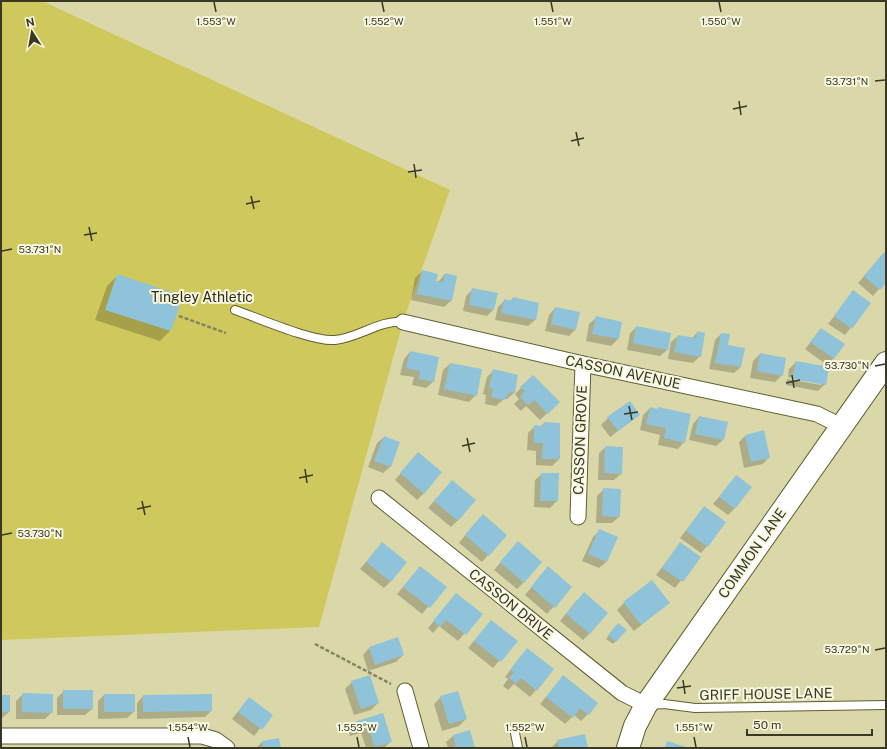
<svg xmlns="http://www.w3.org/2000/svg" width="887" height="749" viewBox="0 0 887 749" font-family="'Public Sans',sans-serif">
<rect width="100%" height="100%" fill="#dad8a8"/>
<path fill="#cfc95d" d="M1,1H42L450,190L403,322L319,627L1,640Z"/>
<g fill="#0003">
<path d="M884,253L886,255V281L873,296L858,283Z"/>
<path d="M422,271L438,282L445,274L451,301L444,307L411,300L415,278Z"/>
<path d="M117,276L181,297L170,331L160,341L95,320L107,286Z"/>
<path d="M473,289L493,310L487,316L463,311L466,296Z"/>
<path d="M853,292L870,304L845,335L828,324Z"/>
<path d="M513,298L535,320L528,326L495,320L498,307L505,300L510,301Z"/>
<path d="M555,308L576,329L569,336L545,331L549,315Z"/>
<path d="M596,318L621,323L618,339L611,346L586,341L589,324Z"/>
<path d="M637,327L667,350L660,356L627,350L630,333Z"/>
<path d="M821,329L834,358L827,365L805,349Z"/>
<path d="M698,332L700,356L693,363L668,359L671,342L678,336L692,338Z"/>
<path d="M721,334L741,367L734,373L709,369L715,340Z"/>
<path d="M410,352L433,382L426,388L412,385L414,377L400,375L404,359Z"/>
<path d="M760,354L782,375L775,382L750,378L753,361Z"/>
<path d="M796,362L825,384L818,391L786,385L787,379L821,385V383L788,377L789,369Z"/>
<path d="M450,364L476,395L469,402L438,395L443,370Z"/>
<path d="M493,371L517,375L514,393L507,399H504L496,406L485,404L486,395L483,394L487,377Z"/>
<path d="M533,376L559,402L540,420L526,406L521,411L514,404L519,399L515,394Z"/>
<path d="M650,408L656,410L658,408L684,442L678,449L658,445L660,435L640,430L643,415Z"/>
<path d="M639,415L610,437L601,425L608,418Z"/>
<path d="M699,417L723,440L716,446L689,440L693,424Z"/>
<path d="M544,423L559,459L552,466L536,465V451L527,450L528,433L535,426L540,427Z"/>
<path d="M745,436L769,457L763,464L744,468L739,442Z"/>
<path d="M384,437L390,467L383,473L368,467L377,443Z"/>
<path d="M606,447L621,474L614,480H598L599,453Z"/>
<path d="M412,460L424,493L417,500L395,480Z"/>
<path d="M542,474H558L557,501L550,508L534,507L535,480Z"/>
<path d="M737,476L735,508L728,515L713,504Z"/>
<path d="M446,488L458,520L451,527L428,508Z"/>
<path d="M604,489L619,517L612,523H596L597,496Z"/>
<path d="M704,507L707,546L701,553L680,538Z"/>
<path d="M476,522L488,555L482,562L459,543Z"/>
<path d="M600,530L617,537L606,562L599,568L582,561L593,537Z"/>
<path d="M382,543L391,581L384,588L360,569Z"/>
<path d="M680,544L699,557L675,588L656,575Z"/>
<path d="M512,549L524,582L517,589L494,570Z"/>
<path d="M420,567L445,587L422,614L397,594Z"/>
<path d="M542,574L571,587L547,614L525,595Z"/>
<path d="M456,594L481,614L458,641L439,626L433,633L428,628Z"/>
<path d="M577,600L590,633L583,640L560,621Z"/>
<path d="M624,603H668L634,631L617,610Z"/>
<path d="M491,621L516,641L493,668L468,648Z"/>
<path d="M615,627L616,641L613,644L606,639Z"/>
<path d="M369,648L403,655L396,662L368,671L363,655Z"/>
<path d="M521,656L536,690L530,697L514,684L508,690L503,686L508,679L505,677Z"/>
<path d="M563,677L588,714L581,721L574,715L565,724L540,704Z"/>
<path d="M352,682L378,703L371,710L354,715L345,689Z"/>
<path d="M64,691L92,709L85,715H57V698Z"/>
<path d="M23,694L52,712L45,719H16V701Z"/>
<path d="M104,695L134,712L127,718L98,719V701Z"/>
<path d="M1,696L9,712L2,718H1Z"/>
<path d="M143,696L211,711L205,717L137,719V703Z"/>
<path d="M441,697L466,719L459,726L442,731L434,704Z"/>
<path d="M249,698L271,715L254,736L232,719Z"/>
<path d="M382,714L391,741L384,748H366L361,733L350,736L348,730L355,723Z"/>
<path d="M453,736L474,748H448L446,742Z"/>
<path d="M278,739L280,748H256L262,742Z"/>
<path d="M558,741L587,748H551Z"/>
</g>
<g fill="#8ec3d9">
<path d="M884,252L886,254V283L880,290L864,276Z"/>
<path d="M422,270L438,274L436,281L443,282L445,273L457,276L452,301L417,294Z"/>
<path d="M117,274L183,296L171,331L105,310Z"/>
<path d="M472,288L498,293L494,310L469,305Z"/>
<path d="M853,290L871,303L852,329L834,316Z"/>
<path d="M513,297L539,303L536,320L501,313L504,299L512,301Z"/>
<path d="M555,307L580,312L576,330L551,324Z"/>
<path d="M596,316L622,322L619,339L592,334Z"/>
<path d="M636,326L671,333L668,350L633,343Z"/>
<path d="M821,328L845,344L834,359L810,342Z"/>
<path d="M697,331L705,333L701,357L674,352L678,335L696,338Z"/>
<path d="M721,333L730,334L728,345L745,348L741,367L715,363Z"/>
<path d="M410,351L439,357L434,382L419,379L420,371L406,368Z"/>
<path d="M760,353L786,358L783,376L757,371Z"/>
<path d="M796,361L829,367L826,385L792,379Z"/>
<path d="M450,363L482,369L477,396L444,389Z"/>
<path d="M493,369L518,375L515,393L510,392L504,400L491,397L493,389L489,388Z"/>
<path d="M533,375L560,402L548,414L534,400L528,405L520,397L525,391L520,387Z"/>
<path d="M630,401L640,415L618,431L607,417Z"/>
<path d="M650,407L657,409L658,407L691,414L685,443L664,438L666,428L646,424Z"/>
<path d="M699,416L728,422L724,440L695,434Z"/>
<path d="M544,422L560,423V459H542L543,443H534V425L543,426Z"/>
<path d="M764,430L770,458L751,462L745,435Z"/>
<path d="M384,436L400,442L391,467L374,461Z"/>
<path d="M605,446L623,447L622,474L604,473Z"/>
<path d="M418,452L442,472L424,494L400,473Z"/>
<path d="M541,473H559L558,501H540Z"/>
<path d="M736,475L752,487L735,509L719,497Z"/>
<path d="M452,480L476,500L458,521L434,501Z"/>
<path d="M603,488L621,489L620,517L602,516Z"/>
<path d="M704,506L726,522L708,547L686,531Z"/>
<path d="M483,514L507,535L489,556L465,535Z"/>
<path d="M599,529L618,537L607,562L588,554Z"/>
<path d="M518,541L542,562L524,583L500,562Z"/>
<path d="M382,542L407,562L391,582L366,562Z"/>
<path d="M680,542L701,557L683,582L662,568Z"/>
<path d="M420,566L447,587L430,608L403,587Z"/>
<path d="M548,566L572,587L555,608L531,587Z"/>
<path d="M652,580L670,603L641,625L623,602Z"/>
<path d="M584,592L608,613L590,634L566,614Z"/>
<path d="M456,593L483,614L466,635L446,620L440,627L433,621Z"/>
<path d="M491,620L518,641L501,662L474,641Z"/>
<path d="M618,623L627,630L616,642L608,635Z"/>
<path d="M398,637L404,655L375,665L369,647Z"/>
<path d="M527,648L554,669L537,691L521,678L516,684L509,678L514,672L510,670Z"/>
<path d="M370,675L379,703L361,709L351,681Z"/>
<path d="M563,675L598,703L589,715L580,708L573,718L546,697Z"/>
<rect x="63" y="690" width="30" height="19"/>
<path d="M458,691L467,719L449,724L440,696Z"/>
<path d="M22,693L53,694V713L22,712Z"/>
<rect x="104" y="694" width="31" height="18"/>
<path d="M212,694V711L143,712V695Z"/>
<rect x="1" y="695" width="9" height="17"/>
<path d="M249,697L273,715L262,730L238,712Z"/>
<path d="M383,713L392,742L375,747L368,727L357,730L354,722Z"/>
<path d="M470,730L475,748H456L453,735Z"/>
<path d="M585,734L588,748H559L557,740Z"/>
<path d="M279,738L281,748H263L262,741Z"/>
<path d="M667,741L686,747L685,748H665Z"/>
</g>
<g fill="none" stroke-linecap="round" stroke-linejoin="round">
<g stroke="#605e32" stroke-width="10">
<g id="lane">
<path d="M235,310C258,318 313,342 335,340C358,338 379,320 403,322"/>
<path d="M649,705L664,704L695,708L886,705"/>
<path d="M514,728L518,748"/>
</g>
</g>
<g stroke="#605e32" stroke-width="17">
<g id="street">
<path d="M403,322L583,364L817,414L841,426"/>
<path d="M379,498L622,693L646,705"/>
<path d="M578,517L583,364"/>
<path d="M405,691L421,748"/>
<path d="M1,736H202L216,740L227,748"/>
</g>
</g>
<g stroke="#605e32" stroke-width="24">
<path id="secondary" d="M628,748L635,726L646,705L886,363"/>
</g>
<g stroke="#848362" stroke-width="2.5" stroke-dasharray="4 2" stroke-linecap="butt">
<path d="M179,316L226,333"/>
<path d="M315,644L391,684"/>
</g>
<use href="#lane" stroke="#fff" stroke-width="8"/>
<use href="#street" stroke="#fff" stroke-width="15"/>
<use href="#secondary" stroke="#fff" stroke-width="22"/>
</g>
<path fill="none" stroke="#383824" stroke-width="1.5" d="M214,2L216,12M382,2L384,12M551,2L553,12M719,2L721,12M875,81L885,80M739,101L741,115M733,109L747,106M576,132L579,146M571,141L584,138M414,164L416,178M408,172L422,170M251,196L254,209M246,204L260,201M89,227L92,241M84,235L97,233M2,251L12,249M875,366L885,364M792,375L794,388M786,383L800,380M629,406L632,420M624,414L638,412M467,438L470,452M462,446L475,443M305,469L307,483M299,478L313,475M142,501L145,515M137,509L151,506M2,535L12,533M875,650L885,648M683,680L685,694M677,688L691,686M188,737L190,747M357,737L359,747M525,737L527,747M694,737L696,747"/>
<g text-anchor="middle" stroke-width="4" stroke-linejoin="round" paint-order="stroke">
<g font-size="14" fill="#2c2b17" stroke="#f8f7df">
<text x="202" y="302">Tingley Athletic</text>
</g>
<g font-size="14" fill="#383824" stroke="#f8f7df">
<text transform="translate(623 372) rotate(12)" y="5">CASSON AVENUE</text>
<text transform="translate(580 440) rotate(-88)" y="5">CASSON GROVE</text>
<text transform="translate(752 553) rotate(-55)" y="5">COMMON LANE</text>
<text transform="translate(511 604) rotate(39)" y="5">CASSON DRIVE</text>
<text transform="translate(766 694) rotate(-1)" y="5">GRIFF HOUSE LANE</text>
</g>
</g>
<g font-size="10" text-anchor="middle" fill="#383824" stroke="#f8f7df" stroke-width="4" stroke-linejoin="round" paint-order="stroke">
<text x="216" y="25">1.553°W</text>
<text x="384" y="25">1.552°W</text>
<text x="553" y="25">1.551°W</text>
<text x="721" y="25">1.550°W</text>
<text x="847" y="85">53.731°N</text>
<text x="40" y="253">53.731°N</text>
<text x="847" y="369">53.730°N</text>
<text x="40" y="537">53.730°N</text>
<text x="847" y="653">53.729°N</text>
<text x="188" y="731">1.554°W</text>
<text x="357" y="731">1.553°W</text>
<text x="525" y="731">1.552°W</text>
<text x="694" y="731">1.551°W</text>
</g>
<rect width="887" height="749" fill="none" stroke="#383824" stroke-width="4"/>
<g transform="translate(32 32) rotate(349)" stroke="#f8f7df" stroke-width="3" paint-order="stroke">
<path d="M0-3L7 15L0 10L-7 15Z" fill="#383824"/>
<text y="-6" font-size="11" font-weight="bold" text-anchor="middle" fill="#383824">N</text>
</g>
<path d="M747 729v6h125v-6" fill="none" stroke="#383824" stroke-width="2"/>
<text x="753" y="729" font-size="12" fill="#383824" stroke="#f8f7df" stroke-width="3" paint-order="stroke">50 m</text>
</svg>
